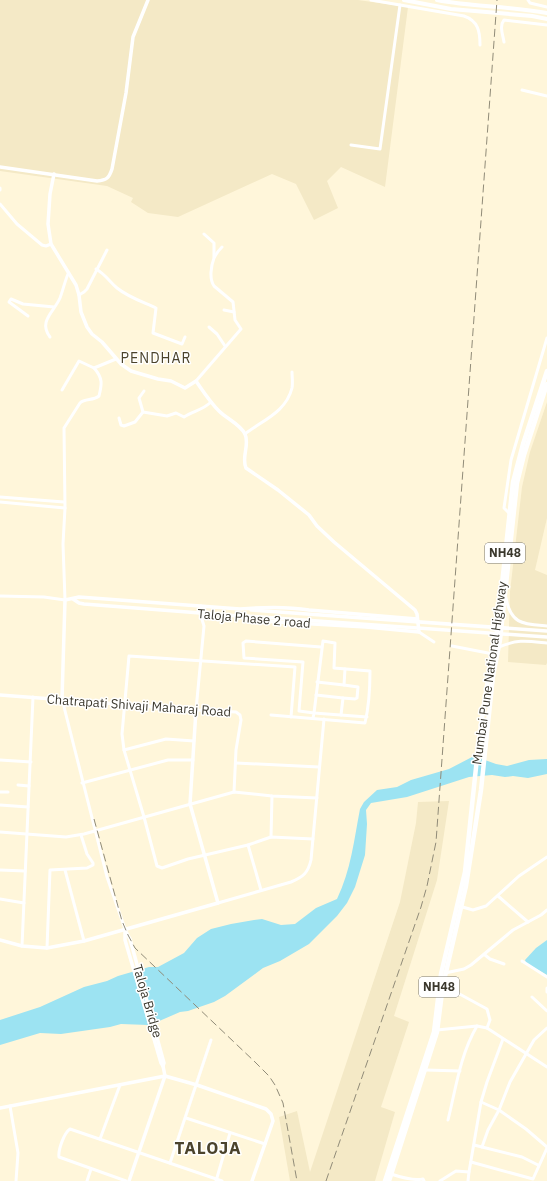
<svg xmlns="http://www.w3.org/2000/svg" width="547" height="1181" viewBox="0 0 547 1181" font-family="'IBM Plex Sans',sans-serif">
<rect width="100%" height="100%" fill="#fff6da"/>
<g fill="#f4e9c6">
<path d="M0,0H358L408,7L385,187L341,167L327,181L338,208L314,220L296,184L272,174L178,217L148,213L131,202L133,198L107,186L0,171Z"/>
<path d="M547,402V518L535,570L547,575V663L546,665L508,662L510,592L522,487L530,452Z"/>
<path d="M449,801L437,880L394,1016L409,1022L381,1107L395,1112L375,1181H290L279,1117L297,1111L310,1172L400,902L416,823L418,802Z"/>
</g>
<g fill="#9ce3f2">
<path d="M474,756L496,764L507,766L529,760L547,759V774L528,778L513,776L505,777L492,775L469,777L407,797L371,803L366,810L367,824L365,855L355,887L347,903L337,916L309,944L280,961L263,968L225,996L214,1002L188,1011L180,1012L157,1022L148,1025L121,1024L110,1027L61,1034L40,1033L0,1045V1020L40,1007L84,987L107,981L118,976L149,967H158L184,953L197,938L211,929L231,924L254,920L262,919L281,925L295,924L316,908L337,899C351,870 354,840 360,809L364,802L377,790L397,787L411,780L449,769Z"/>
<path d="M547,940V975L526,963L525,960L536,948Z"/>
</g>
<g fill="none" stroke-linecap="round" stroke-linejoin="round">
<g stroke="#fff" stroke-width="3">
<path d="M371,0L464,16C478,21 480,31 480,45"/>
<path d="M528,0L530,3L547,7"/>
<path d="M504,42C503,35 499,26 504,20L547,25"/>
<path d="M522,90L547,96"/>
<path d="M351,145L380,149L400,5"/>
<path d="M0,188V190"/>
<path d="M0,204L17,224L42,245L46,246L51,244"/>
<path d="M204,234L214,243V257"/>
<path d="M96,269C105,274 110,282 117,288C128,297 143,302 156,308L153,333L182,344L185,337"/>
<path d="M79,295L84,292L87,289L107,250"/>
<path d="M224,310L234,312"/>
<path d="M28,316L9,302L11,299L23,304L54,307"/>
<path d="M209,327L217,334L225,346"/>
<path d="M50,337C38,321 54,312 60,298C63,290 65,281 68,274"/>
<path d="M196,381L241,329L235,320L233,302L214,286C209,279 211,266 214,258C216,254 219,250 222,247"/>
<path d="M62,390L79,361L94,368L116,359"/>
<path d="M144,391L139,398L143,412L167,416L176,413L184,417C193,411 203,410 211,402"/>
<path d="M119,418L121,425L124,426L135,422L143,412"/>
<path d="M245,434C263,420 286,412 292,388C293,383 292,377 292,372"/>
<path d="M0,497L64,502"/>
<path d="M0,502L65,508"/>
<path d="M509,513L504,508L511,460L547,338"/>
<path d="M0,596L44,597L65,600L63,544L65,508L64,428L80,403C85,398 93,401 99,396C102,384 103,378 94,368"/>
<path d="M506,598C511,625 524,624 547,626"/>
<path d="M201,606L200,613L204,626L196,710L236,712L240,715L241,720L236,750L234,792"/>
<path d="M419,632L434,642"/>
<path d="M452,646L493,654"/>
<path d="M499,647C518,639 527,641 547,643"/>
<path d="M317,682L344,685"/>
<path d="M316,695L343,698L341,715"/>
<path d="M343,698L355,699L357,698L358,687L344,685L345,669"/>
<path d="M62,699L107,877L125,929"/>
<path d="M271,715L365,723C369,706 370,688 370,671L334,668L335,643L323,641L314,713L367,717"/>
<path d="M291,717L295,667L129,656L122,734L124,750L144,817L157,866L162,868L188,859L248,845L271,837L313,839"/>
<path d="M313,718L314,713L299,711L303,662L244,658L243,643L246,641L321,647"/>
<path d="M124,750L166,739L194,741"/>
<path d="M0,760L31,762"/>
<path d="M236,763L319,767"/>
<path d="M82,783L168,760H193"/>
<path d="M18,785L29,786"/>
<path d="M0,792H8"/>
<path d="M0,805L28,807"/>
<path d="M0,832L66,837L84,834L234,792L272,796L317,798"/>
<path d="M271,837L272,796"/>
<path d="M248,845L261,890"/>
<path d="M0,870L25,871"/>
<path d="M65,870L84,941"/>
<path d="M498,896L528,922"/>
<path d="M0,899L24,903"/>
<path d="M218,903L291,882C303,877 308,873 311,860L324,719"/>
<path d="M459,906L473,910L486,906L519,876L547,857"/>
<path d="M22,946L33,697"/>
<path d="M47,948L50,870L87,868L93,865V863L87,854L81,835"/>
<path d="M485,955L490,959L504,964"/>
<path d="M522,961L547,977"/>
<path d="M445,973L464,969L471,965L513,930L541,915L547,910"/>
<path d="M443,985L487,1009L490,1020L487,1028"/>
<path d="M547,988V992"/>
<path d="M532,997L547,1011"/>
<path d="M547,1028L534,1040L510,1082L499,1110L526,1129L547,1147"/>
<path d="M437,1030L477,1026L487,1028L547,1067"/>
<path d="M426,1070L460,1071"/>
<path d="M481,1102L499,1110L488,1130L482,1147"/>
<path d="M10,1106L18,1153L16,1181"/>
<path d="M186,1118L265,1144"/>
<path d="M448,1120C456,1088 460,1055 477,1026"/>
<path d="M100,1139L120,1085"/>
<path d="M474,1145L522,1157L538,1165"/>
<path d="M471,1162L533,1179L547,1148"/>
<path d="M170,1163L211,1040"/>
<path d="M391,1174C400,1177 414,1181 423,1179L424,1181"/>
<path d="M87,1181L91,1169"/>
<path d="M126,1181L59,1157C58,1150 64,1133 70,1129L222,1181"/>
<path d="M216,1181L230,1133"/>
<path d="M440,1181L456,1171L469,1172"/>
<path d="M468,1181L469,1172L481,1102L487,1082L503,1039"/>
</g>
<g stroke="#fff" stroke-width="3.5">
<path d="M0,167L97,181C107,180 109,178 112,169L126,93L133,37L148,0"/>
<path d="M54,174L50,194L48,224L51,244L76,285L79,295L81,312L87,327L92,334L102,342L121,364L131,371L158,379L171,381L185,388L196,381C203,391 210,402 219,411C227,419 240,424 245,434C250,445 241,457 246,468L278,490L309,515L317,526L334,542L415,610L417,614L419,632L366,627L261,621L239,616L84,604L79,603L73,599"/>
<path d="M251,610L547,631"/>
<path d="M246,616L547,637"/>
<path d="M0,695L196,710L190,804L218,903L84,941L47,948L22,946L0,940"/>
<path d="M62,699L65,600L79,597L240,609C263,607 285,606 309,610L417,619"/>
<path d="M125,929V940L161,1063L163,1066L165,1076L129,1181"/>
<path d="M125,930L130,939L164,1063L163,1066"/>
<path d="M0,1108L165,1076L197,1085L266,1109L271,1114L273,1121L252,1181"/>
</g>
<g stroke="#fff" stroke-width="4">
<path d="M404,0L451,9L532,16L547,19"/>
<path d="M437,0C473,7 510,6 547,13"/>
</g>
<g stroke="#fff" stroke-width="4.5">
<path d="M385,1181L434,1032L441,974L465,872L479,739L487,685L496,640L513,482L523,444L547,371"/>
<path d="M389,1181L437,1032L443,985L466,886L481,790L493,676L500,640L517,483L524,455L547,384"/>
</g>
<g stroke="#908b78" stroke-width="1" stroke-dasharray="8 4" stroke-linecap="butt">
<path d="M94,819L122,921L128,935L135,948L255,1062L269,1076L275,1085L283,1103L297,1181"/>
<path d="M326,1181L421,907L427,886L436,842L497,0"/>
</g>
</g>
<g text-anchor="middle" stroke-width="3" stroke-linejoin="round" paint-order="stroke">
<g fill="#fff" stroke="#76746c" stroke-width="1">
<rect x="485" y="543" width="40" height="20" rx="3"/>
<rect x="419" y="977" width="40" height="20" rx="3"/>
</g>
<g font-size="12" font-weight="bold" fill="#3b382d">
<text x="505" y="557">NH48</text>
<text x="439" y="991">NH48</text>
</g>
<g font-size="13" fill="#3b382d" stroke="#fff">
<text transform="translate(254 618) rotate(5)" y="5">Taloja Phase 2 road</text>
<text transform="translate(489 673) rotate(-82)" y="5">Mumbai Pune National Highway</text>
<text transform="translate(139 705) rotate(4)" y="5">Chatrapati Shivaji Maharaj Road</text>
<text transform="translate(148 1001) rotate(74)" y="5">Taloja Bridge</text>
</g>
<g font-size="14" letter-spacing="1" fill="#4b432c" stroke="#fff">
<text x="156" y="363">PENDHAR</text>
</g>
<g font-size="17" font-weight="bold" letter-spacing="1" fill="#4b432c" stroke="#fff">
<text x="208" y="1154">TALOJA</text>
</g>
</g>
</svg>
